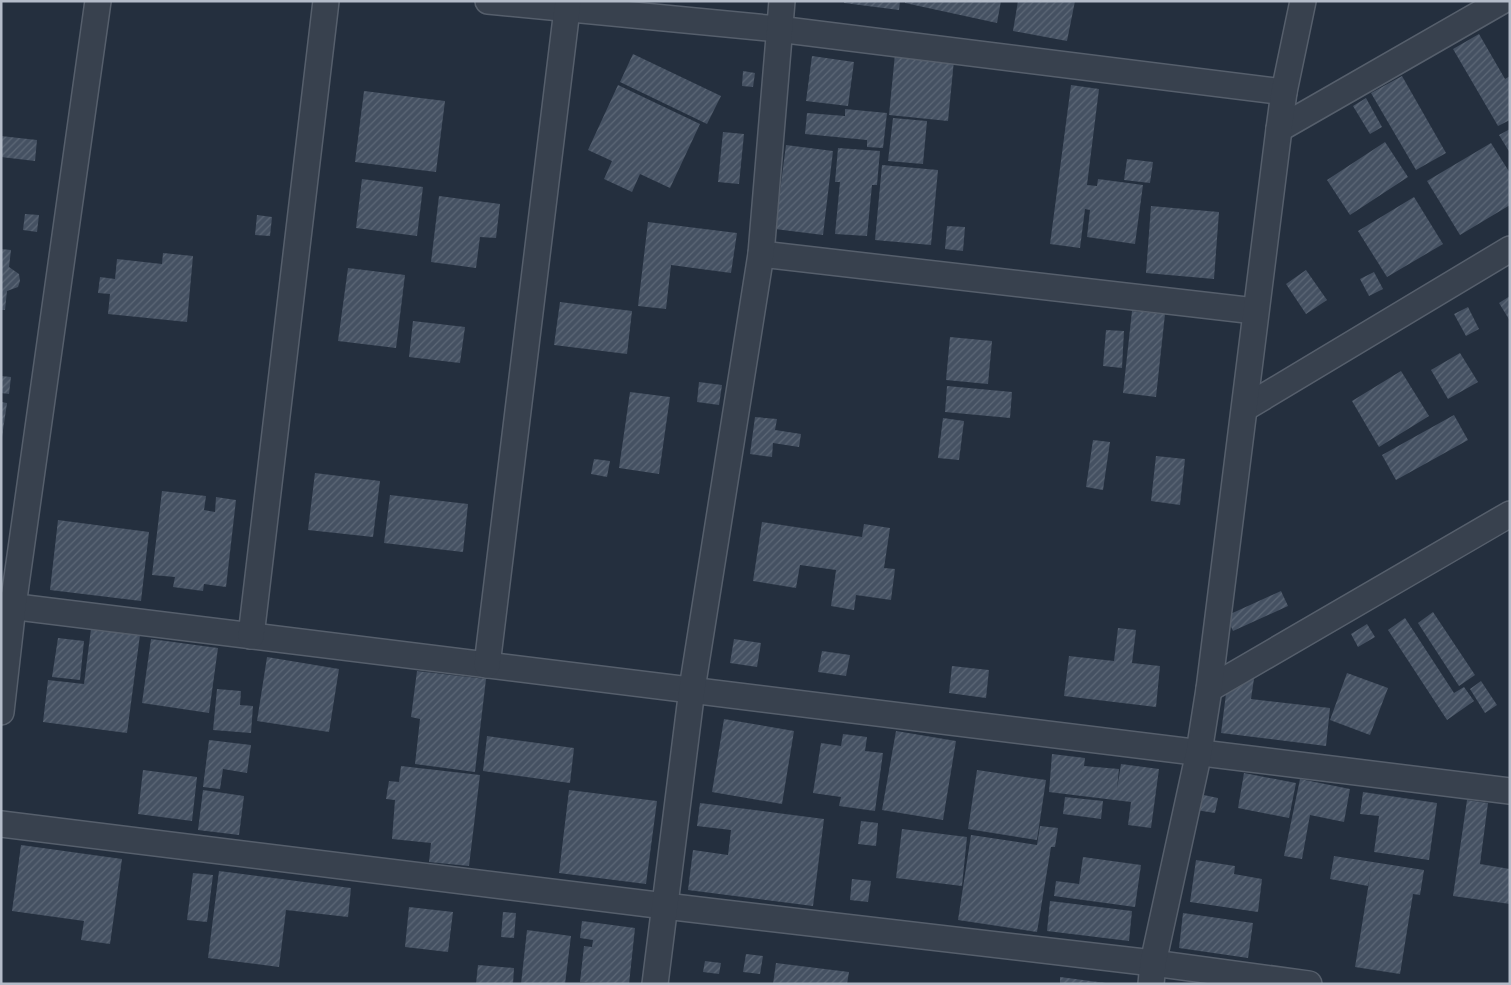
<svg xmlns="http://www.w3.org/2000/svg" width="1511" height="985" viewBox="0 0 1511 985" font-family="'PT Sans Narrow',sans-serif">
<defs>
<pattern id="building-hatch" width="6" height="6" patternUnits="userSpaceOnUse" patternTransform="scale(1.25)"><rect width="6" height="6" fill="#455162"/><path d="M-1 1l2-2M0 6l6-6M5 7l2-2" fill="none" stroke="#5d6877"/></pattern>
</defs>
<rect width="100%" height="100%" fill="#242f3e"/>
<g fill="url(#building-hatch)">
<path d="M844,1H900L899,10L844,3Z"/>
<path d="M905,1H1001L997,23L905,3Z"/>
<path d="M1018,1H1075L1067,41L1013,31Z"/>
<path d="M1479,34L1505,79L1510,76V120L1498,126L1453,49Z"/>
<path d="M633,54L721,96L707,124L620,82Z"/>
<path d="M895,54L954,60L948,121L889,115Z"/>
<path d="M812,56L854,62L848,106L806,101Z"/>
<path d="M743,71L755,73L753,87L742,86Z"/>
<path d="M1402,76L1446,153L1416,170L1371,93Z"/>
<path d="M618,85L700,124L670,188L640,174L632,192L604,179L612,161L588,150Z"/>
<path d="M1071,85L1099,89L1087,185L1097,186L1098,179L1143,185L1135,244L1087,237L1090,210L1085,209L1080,248L1050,244Z"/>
<path d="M364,91L445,101L436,172L355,162Z"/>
<path d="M1366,98L1382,127L1370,134L1353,106Z"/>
<path d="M845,109L887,113L883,148L867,147V140L805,134L807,113L845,116Z"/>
<path d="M893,118L927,121L923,164L888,161Z"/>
<path d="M1510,129V153L1499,135Z"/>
<path d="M723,132L744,134L739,184L718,182Z"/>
<path d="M1,136L37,140L35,161L1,157Z"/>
<path d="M1385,142L1408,177L1350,215L1327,180Z"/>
<path d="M1491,143L1510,173V205L1460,235L1427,181Z"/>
<path d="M786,145L833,151L823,235L775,229Z"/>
<path d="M838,148L880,151L877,185H872L867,236L835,234L840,182H835Z"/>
<path d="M1127,159L1153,162L1150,183L1124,180Z"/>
<path d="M882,165L938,170L931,245L875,240Z"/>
<path d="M362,179L423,187L417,236L356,228Z"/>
<path d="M439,196L500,204L496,238L480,237L476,268L431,262Z"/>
<path d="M1414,197L1443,244L1387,277L1358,231Z"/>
<path d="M1151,206L1219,212L1214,279L1146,273Z"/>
<path d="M25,214L39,215L37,232L23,230Z"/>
<path d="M257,215L272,217L270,236L255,235Z"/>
<path d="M648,222L737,233L731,273L671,265L666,309L638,306Z"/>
<path d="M947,226L965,227L963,251L945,249Z"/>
<path d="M1,249L11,250L9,267L19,274L20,281L18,287L7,291L5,310H1Z"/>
<path d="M163,253L193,256L187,322L108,314L110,294L98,293L100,277L115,279L117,259L162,264Z"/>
<path d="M348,268L405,275L396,348L338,341Z"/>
<path d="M1306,270L1327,300L1306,314L1286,284Z"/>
<path d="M1374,272L1383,289L1369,296L1360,279Z"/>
<path d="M1510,296V321L1499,303Z"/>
<path d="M560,302L632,311L627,354L554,345Z"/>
<path d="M1468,307L1479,329L1466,336L1454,314Z"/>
<path d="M1132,311L1165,314L1156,397L1123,393Z"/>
<path d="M413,321L465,327L460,363L409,357Z"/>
<path d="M1106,330L1124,331L1122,368L1103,366Z"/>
<path d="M950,337L992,341L988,384L946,380Z"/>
<path d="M1460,353L1478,382L1448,399L1431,370Z"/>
<path d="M1401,371L1429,416L1379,447L1352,401Z"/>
<path d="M1,376L11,377L9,394L1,393Z"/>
<path d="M699,382L722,385L719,405L697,402Z"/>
<path d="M947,386L1012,392L1010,418L945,412Z"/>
<path d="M630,392L670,397L659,474L619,468Z"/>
<path d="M1,402L7,403L2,437H1Z"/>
<path d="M1454,415L1468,440L1396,480L1382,455Z"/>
<path d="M755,417L777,419L775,430L801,434L799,447L773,443L772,457L750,454Z"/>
<path d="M943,418L964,421L959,460L938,458Z"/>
<path d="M1093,440L1110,442L1103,490L1086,487Z"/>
<path d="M1156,456L1185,459L1180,505L1151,501Z"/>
<path d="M594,459L610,461L607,477L591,474Z"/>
<path d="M315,473L380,481L373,537L308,530Z"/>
<path d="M162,491L206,496L204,510L215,512L216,497L236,500L226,587L204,584L203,591L173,587L175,577L152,575Z"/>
<path d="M390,495L468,504L463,552L384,543Z"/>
<path d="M58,520L149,532L141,601L50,590Z"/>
<path d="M762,522L862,537L864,524L890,528L884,568L895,569L891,600L856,595L854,610L831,606L836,570L800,565L796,588L753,581Z"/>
<path d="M1281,591L1288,606L1233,631L1226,616Z"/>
<path d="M1433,612L1475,675L1459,686L1418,623Z"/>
<path d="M1405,618L1454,693L1464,687L1474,701L1447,720L1388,630Z"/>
<path d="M1367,624L1375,637L1358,647L1351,634Z"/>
<path d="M1118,628L1136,630L1132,663L1160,666L1156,707L1064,696L1069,656L1114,661Z"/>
<path d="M91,629L140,635L127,733L43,722L48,680L84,684Z"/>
<path d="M58,638L84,641L80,680L52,677Z"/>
<path d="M151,639L218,648L209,713L142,703Z"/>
<path d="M734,639L761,643L757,667L730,663Z"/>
<path d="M822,651L850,655L846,676L818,672Z"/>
<path d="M267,657L339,669L329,732L257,721Z"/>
<path d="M952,666L989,670L986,698L949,693Z"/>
<path d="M417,671L486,679L475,772L415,764L420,719L411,717Z"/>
<path d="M1255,672L1251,699L1330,708L1326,746L1221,733L1227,686Z"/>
<path d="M1347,673L1388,688L1370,735L1330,720Z"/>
<path d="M1481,681L1497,705L1485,713L1470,689Z"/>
<path d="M217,689L241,691L240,705L253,706L251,733L213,730Z"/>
<path d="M724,719L794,731L782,804L712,792Z"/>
<path d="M896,731L956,741L943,820L882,810Z"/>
<path d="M843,734L867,737L865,751L883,753L875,811L839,806L841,797L813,793L821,743L841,746Z"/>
<path d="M487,736L574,748L570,783L483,771Z"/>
<path d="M209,740L251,745L247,773L223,769L220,789L203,787Z"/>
<path d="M1052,754L1085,758L1084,766L1119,769L1117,789L1121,764L1159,769L1151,828L1128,825L1131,802L1049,792Z"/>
<path d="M401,766L480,775L469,866L429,862L431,843L392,839L395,800L386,799L389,781L399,782Z"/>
<path d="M143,770L197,777L192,821L138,814Z"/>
<path d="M977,770L1046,780L1037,840L968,829Z"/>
<path d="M1244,773L1296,783L1289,818L1238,808Z"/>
<path d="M1300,779L1350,789L1344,822L1310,815L1302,859L1284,856Z"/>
<path d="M203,790L244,796L239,835L198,830Z"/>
<path d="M569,790L657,801L646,884L559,873Z"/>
<path d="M1363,792L1437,803L1429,860L1374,852L1379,816L1360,814Z"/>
<path d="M1199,794L1218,798L1215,813L1196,810Z"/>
<path d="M1065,797L1103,801L1101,819L1063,814Z"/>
<path d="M1467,800L1488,803L1480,864L1510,869V904L1453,896Z"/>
<path d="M700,803L824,819L813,906L688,890L693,850L728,855L731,830L697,826Z"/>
<path d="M861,821L878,823L876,846L858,844Z"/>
<path d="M1040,826L1058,828L1055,847H1051L1037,932L958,920L971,835L1037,845Z"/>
<path d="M902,829L967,837L962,886L896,878Z"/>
<path d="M21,845L122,859L110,944L81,940L84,921L12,911Z"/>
<path d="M1334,856L1424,870L1420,895L1413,894L1400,974L1355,967L1371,870L1368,886L1330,879Z"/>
<path d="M1083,857L1141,865L1135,907L1054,896L1056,881L1079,884Z"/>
<path d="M1196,860L1235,866L1234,874L1262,879L1258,912L1190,902Z"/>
<path d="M219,871L351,888L348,917L286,910L279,967L208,958Z"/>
<path d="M193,873L213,875L207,922L187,920Z"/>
<path d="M852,879L871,881L868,902L850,900Z"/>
<path d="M1050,901L1132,911L1129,941L1047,931Z"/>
<path d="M409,907L453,912L448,952L405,947Z"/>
<path d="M503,912L516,913L514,938L501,937Z"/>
<path d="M1183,913L1253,923L1248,958L1179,948Z"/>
<path d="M582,921L635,928L629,984L580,982L584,946L592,947L593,940L580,938Z"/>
<path d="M527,930L571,936L565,984H521Z"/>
<path d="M746,954L763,956L760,974L743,972Z"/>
<path d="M705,961L721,963L719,974L703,972Z"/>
<path d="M776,963L849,972L847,984H773Z"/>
<path d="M478,965L514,968L513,984H476Z"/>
<path d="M1060,977L1106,983V984H1060Z"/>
</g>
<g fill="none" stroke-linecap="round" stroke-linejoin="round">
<g stroke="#565f6c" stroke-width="28">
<g id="street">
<path d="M488,1L778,29L1284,92"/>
<path d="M1279,129L1502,1"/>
<path d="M761,254L1255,311"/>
<path d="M1245,408L1510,249"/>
<path d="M1,605L1510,791"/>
<path d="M251,636L326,1"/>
<path d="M487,665L568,1"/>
<path d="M1209,689L1510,514"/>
<path d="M1,712L13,606L98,1"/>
<path d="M1,824L665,906L1153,963L1309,984"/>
<path d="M655,984L692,689L761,254L782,1"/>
<path d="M1151,984L1153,963L1199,752L1209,689L1279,129L1284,92L1303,1"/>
</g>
</g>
<use href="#street" stroke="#38414e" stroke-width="25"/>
</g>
<rect width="1511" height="985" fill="none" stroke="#b4bcc9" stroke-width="5"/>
</svg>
